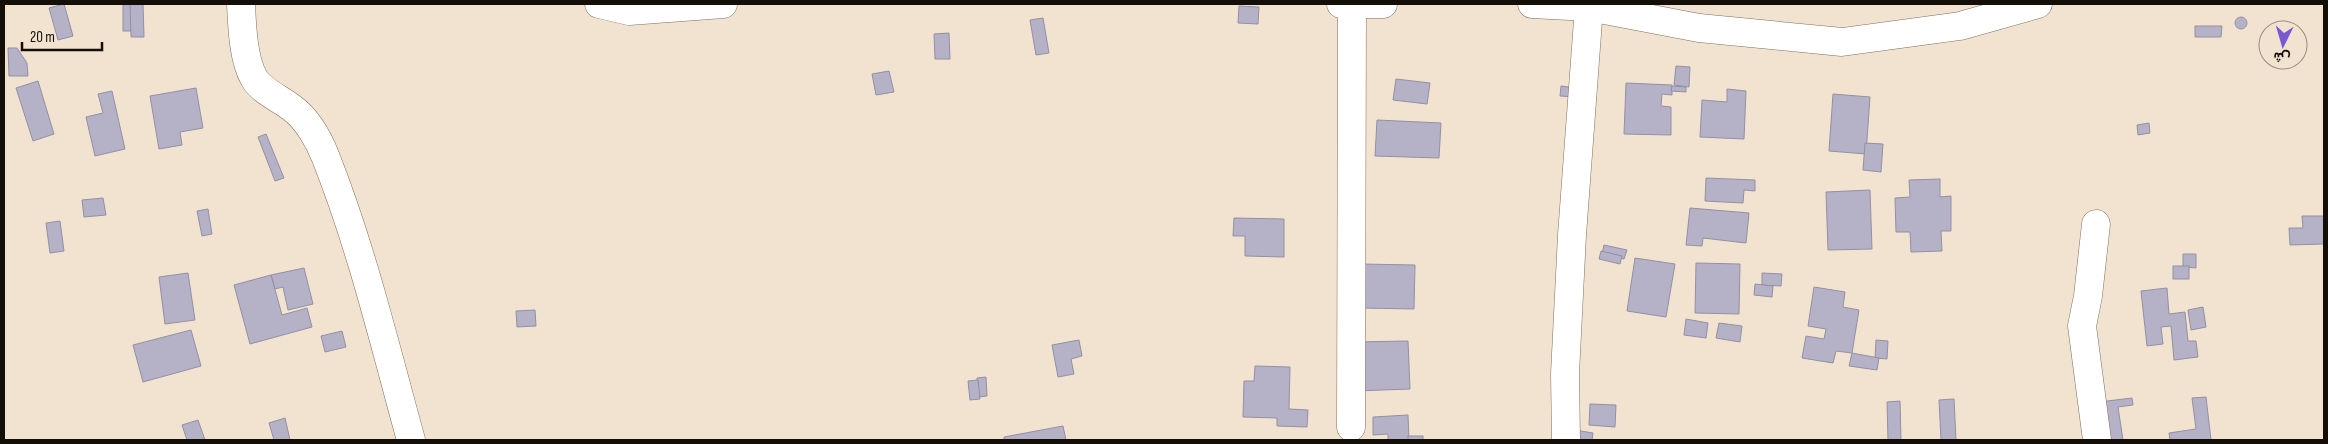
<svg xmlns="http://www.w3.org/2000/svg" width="2328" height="444" viewBox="0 0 2328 444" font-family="'Sofia Sans Condensed',Vazirmatn,sans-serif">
<rect width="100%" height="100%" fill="#f2e3d0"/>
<g fill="#b5b2c8" stroke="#9290a4">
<path d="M64,4L73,36L58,40L49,8Z"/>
<rect x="123" y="4" width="10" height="27"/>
<path d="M130,4H143L144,37H131Z"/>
<path d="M1239,6L1259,7L1258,24L1238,23Z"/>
<circle cx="2241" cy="23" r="6"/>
<path d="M1043,18L1049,53L1036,55L1030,20Z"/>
<path d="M2195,26H2222L2221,37H2195Z"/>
<path d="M949,33L950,59H935L934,34Z"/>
<path d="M8,48H17L27,63L28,76H9Z"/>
<path d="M1676,66L1690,67L1689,87L1674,85Z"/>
<path d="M889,71L894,92L876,95L872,74Z"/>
<path d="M1396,79L1430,83L1427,104L1393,100Z"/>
<path d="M38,81L54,134L33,141L16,88Z"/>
<path d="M1626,83L1672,85V95L1662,94L1661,106L1671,107V135L1624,134Z"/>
<path d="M1561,86L1577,88L1576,97L1560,96Z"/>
<path d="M1672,86L1686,87V92L1671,91Z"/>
<path d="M196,88L203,128L180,132L182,145L159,149L150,96Z"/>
<path d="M1727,89L1746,91L1744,139L1700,137L1702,100L1727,102Z"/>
<path d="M112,91L125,149L95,156L86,117L103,113L98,94Z"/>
<path d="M1833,94L1870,97L1866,154L1829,151Z"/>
<path d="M1377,120L1441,123L1439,158L1375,156Z"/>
<path d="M2149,123L2150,133L2138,135L2137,125Z"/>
<path d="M266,134L284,178L275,181L258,137Z"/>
<path d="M1865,143L1883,144L1881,172L1863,170Z"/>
<path d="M1706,178L1755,180V191L1744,190L1743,203L1705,201Z"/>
<path d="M1940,179V197L1951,196V231H1941L1942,251L1911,252L1910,232H1896L1895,198L1910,197L1909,180Z"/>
<path d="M1870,190L1872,249L1828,250L1826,192Z"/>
<path d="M103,198L106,215L84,217L82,200Z"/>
<path d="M1690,208L1749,213L1746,243L1703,238L1702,246L1686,245Z"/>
<path d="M208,209L212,234L202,236L197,211Z"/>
<path d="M2302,216H2324V244L2290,245L2289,228H2303Z"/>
<path d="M1234,218L1284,219V257L1245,256V236H1233Z"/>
<path d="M60,221L64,251L50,253L46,223Z"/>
<path d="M1604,245L1627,250L1624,259L1602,254Z"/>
<path d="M1601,251L1622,256L1620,264L1599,259Z"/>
<path d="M2183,254H2196V268L2183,267Z"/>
<path d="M1635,258L1675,264L1666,317L1627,311Z"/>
<path d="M1696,263L1740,264L1739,314L1695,313Z"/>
<path d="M1361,264L1415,265L1414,309L1360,308Z"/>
<rect x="2173" y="266" width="16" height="13"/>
<path d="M304,268L313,304L288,310L283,287L275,289L271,275Z"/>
<path d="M188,273L195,320L165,324L159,277Z"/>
<path d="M1762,273L1782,274L1781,286L1762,285Z"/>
<path d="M271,275L282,315L307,308L312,327L250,344L234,285Z"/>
<path d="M1755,284L1773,286L1772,297L1754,295Z"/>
<path d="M1814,287L1845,292L1843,307L1859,310L1852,353L1836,351L1833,363L1802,358L1806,336L1824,339L1826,329L1808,326Z"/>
<path d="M2167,288L2169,314L2185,312L2188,341H2196L2198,357L2174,360L2171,326L2161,327L2163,344L2147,346L2141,291Z"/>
<path d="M2203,307L2206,327L2191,330L2188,310Z"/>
<path d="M535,310L536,326L517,327L516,311Z"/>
<path d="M1686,319L1708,323L1706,338L1684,335Z"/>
<path d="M1719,323L1742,326L1740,342L1716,338Z"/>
<path d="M191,330L201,366L143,382L133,345Z"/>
<path d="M342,331L346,347L325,352L321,336Z"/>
<path d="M1079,340L1082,356L1071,359L1074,374L1058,377L1052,345Z"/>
<path d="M1876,340L1888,341L1887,359L1875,358Z"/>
<path d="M1408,341L1410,389L1355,391L1354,342Z"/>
<path d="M1852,353L1879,358L1877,370L1849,366Z"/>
<path d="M1255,366L1290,367L1289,409L1308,410L1307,427L1277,426V418L1243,417L1244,381H1254Z"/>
<path d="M986,377L987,396L978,397L977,378Z"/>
<path d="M978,380L980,399L970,400L968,381Z"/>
<path d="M2206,397L2211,440H2170L2169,433L2196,429L2192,398Z"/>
<path d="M2132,398L2133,405L2118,407L2123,440H2104L2099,402Z"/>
<path d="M1954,399L1956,440H1941L1939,400Z"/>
<path d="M1900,401L1901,440H1888L1887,402Z"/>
<path d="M1590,404L1616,405L1615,427L1589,425Z"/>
<path d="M1408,415L1409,440H1388V434L1373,435V417Z"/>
<path d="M285,418L290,440H274L269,423Z"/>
<path d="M198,420L205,440H187L182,425Z"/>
<path d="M1063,426L1066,440H1004V437Z"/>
<path d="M1575,430L1593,433L1592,440H1573Z"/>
<rect x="1408" y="436" width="15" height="4"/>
</g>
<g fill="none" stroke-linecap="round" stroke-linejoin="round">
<g stroke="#7e7060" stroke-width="29">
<g id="minor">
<path d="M241,4C242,25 243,59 254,78C261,91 281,99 292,108C307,119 319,140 326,158C362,249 385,346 411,440"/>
<path d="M599,4L629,11L723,4"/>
<path d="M1341,4H1383"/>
<path d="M1532,4L1589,7L1699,28L1842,42L1960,26L2038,4"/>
<path d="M2096,224L2088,296L2082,326L2097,440"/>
<path d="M1351,427L1352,5"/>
<path d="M1566,440L1565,374L1572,235L1589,7"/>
</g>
</g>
<use href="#minor" stroke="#fff" stroke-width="28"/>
</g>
<rect width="2328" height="444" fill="none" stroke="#130e08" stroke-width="10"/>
<g transform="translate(2283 45) rotate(185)"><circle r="24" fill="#f2e3d0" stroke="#998e80"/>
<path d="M0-4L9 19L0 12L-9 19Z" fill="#7959d3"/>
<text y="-8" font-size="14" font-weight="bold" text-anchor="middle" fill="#130e08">ش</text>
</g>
<path d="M22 42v8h80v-8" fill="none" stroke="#130e08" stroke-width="2.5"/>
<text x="30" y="42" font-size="15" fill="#130e08" stroke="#f2e3d0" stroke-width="4" paint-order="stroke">20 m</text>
</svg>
